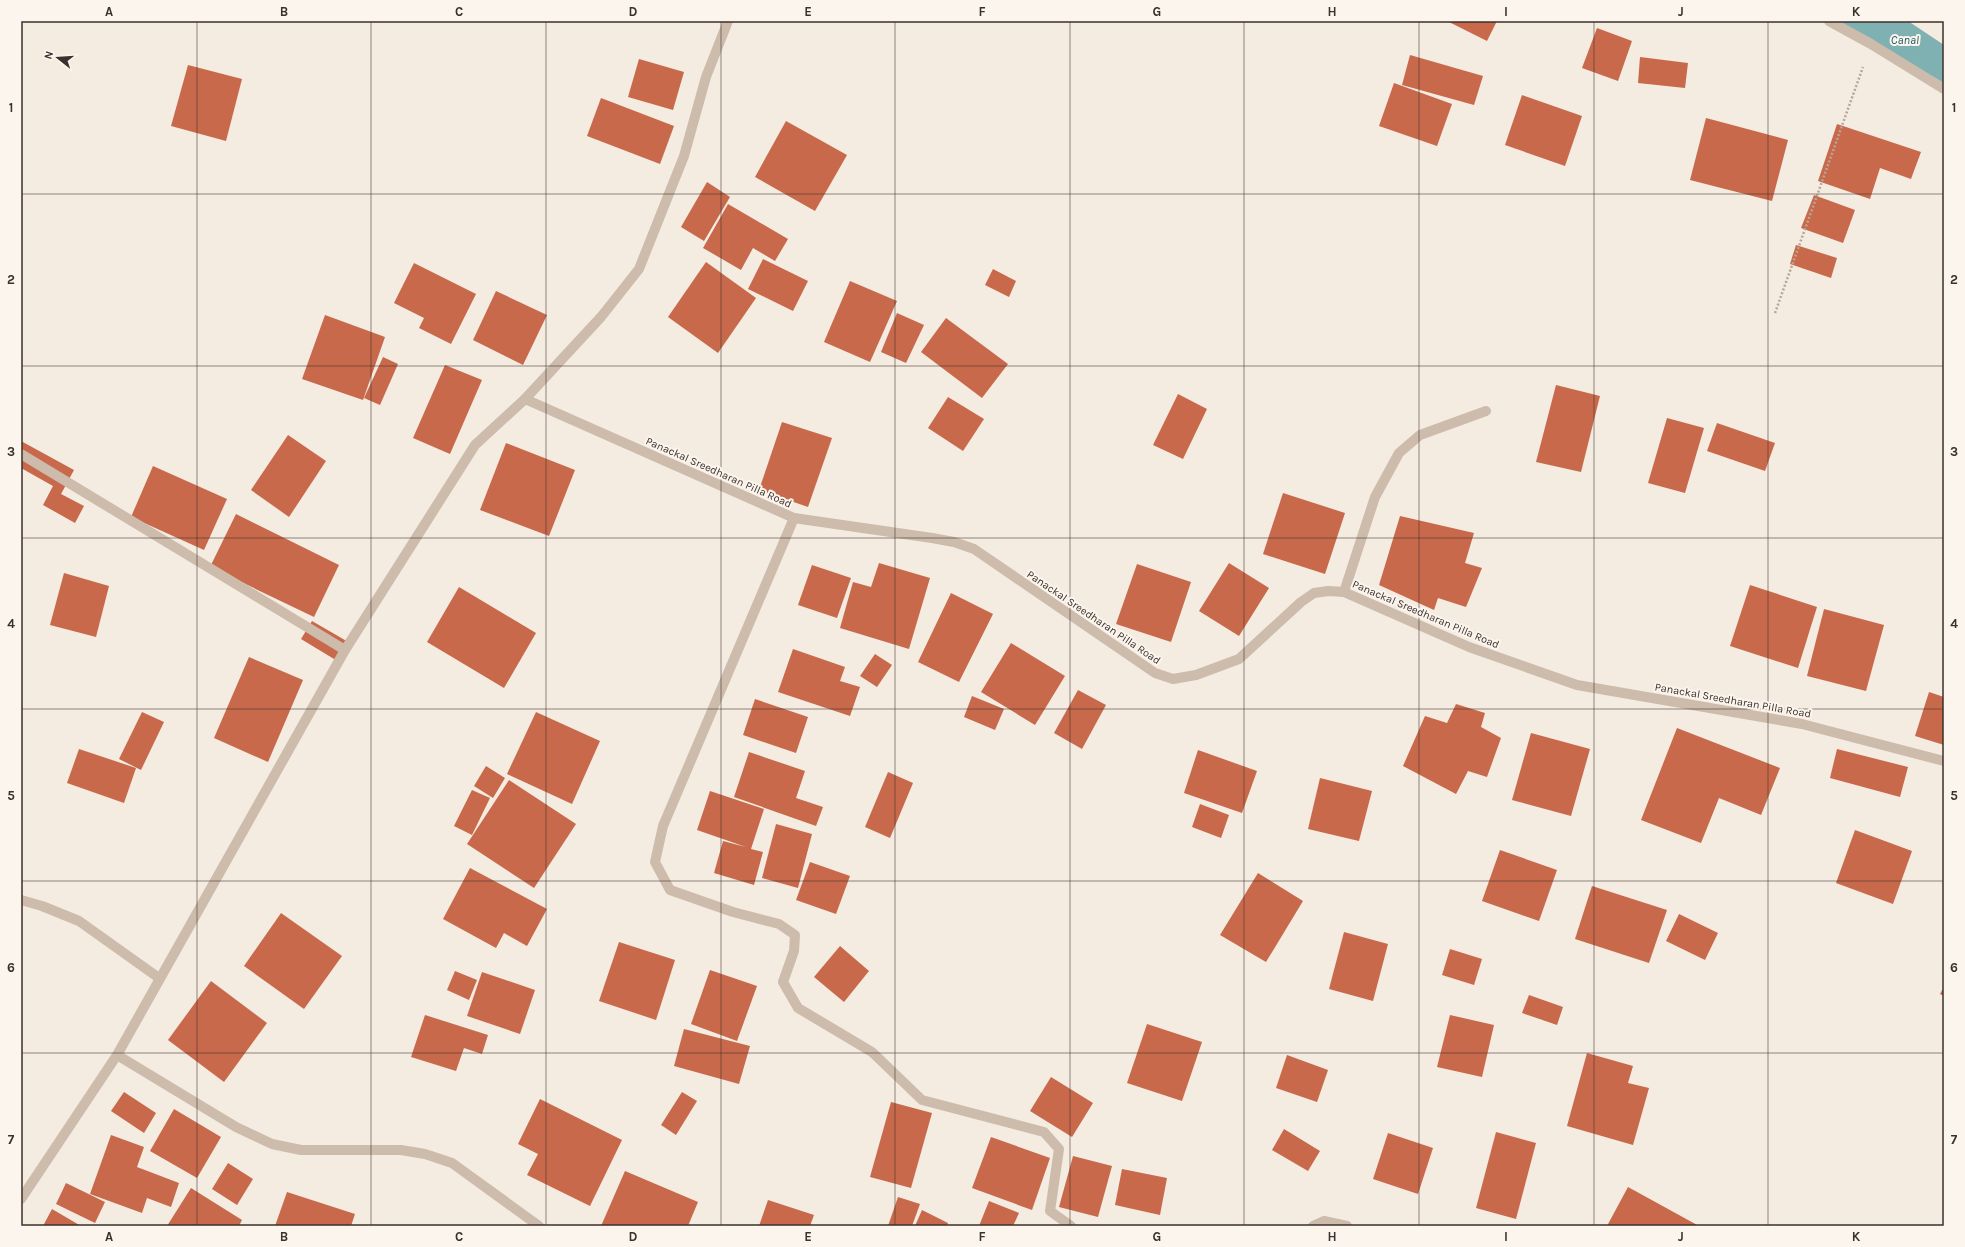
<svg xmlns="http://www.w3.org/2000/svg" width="1965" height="1247" viewBox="0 0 1965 1247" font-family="Karla,sans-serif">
<rect width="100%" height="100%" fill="#f4ebe1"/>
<path fill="#7fb0b2" d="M1836,21H1908L1944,45V83Z"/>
<g fill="#c8694b">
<path d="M1447,21H1497L1487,41Z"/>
<path d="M1597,28L1632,41L1618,81L1582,68Z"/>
<path d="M1410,55L1483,76L1474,105L1402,85Z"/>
<path d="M1640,57L1688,63L1685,88L1638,83Z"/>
<path d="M639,59L684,72L673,110L628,97Z"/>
<path d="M188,65L242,79L226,141L171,126Z"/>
<path d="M1394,83L1452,104L1437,146L1379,126Z"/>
<path d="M1522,95L1582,116L1565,166L1505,145Z"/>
<path d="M601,98L674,126L660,164L587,136Z"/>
<path d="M1706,118L1788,140L1772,201L1690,180Z"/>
<path d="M786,121L847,155L815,211L755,177Z"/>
<path d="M1837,124L1921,152L1911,179L1880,168L1870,199L1818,181Z"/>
<path d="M707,182L730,197L704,241L681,227Z"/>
<path d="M1814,195L1855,210L1843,243L1801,228Z"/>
<path d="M728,204L788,239L775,261L753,248L741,270L703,248Z"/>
<path d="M1796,245L1837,258L1831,278L1790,264Z"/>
<path d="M763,259L808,281L793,311L748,289Z"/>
<path d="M706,262L756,298L718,353L668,317Z"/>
<path d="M414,263L476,294L451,344L419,328L424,318L394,303Z"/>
<path d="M993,269L1016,281L1009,297L985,285Z"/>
<path d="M850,281L897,301L870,362L824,342Z"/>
<path d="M496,291L547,315L523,365L473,340Z"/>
<path d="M897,313L924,325L906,363L881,352Z"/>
<path d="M325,315L385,337L363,400L302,379Z"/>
<path d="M946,318L1008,364L982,398L921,352Z"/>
<path d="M383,357L398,364L380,405L364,398Z"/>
<path d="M445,365L482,380L450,454L413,438Z"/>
<path d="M1556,385L1600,396L1581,472L1536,462Z"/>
<path d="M1178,394L1207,409L1183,459L1153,445Z"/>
<path d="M948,397L984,419L963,451L928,428Z"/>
<path d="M1667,418L1704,428L1685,493L1648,483Z"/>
<path d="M782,422L832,438L808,507L759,490Z"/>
<path d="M1717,423L1775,443L1765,471L1707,451Z"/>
<path d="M288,435L326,461L289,517L251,490Z"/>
<path d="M21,441L74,470L61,494L84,506L75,523L43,505L53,486L21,468Z"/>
<path d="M506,443L575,470L549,536L480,510Z"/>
<path d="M153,466L227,499L204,550L131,517Z"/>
<path d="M1283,493L1345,513L1325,574L1263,554Z"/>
<path d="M236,514L339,565L314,617L210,567Z"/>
<path d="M1400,516L1474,533L1465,563L1482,568L1466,607L1438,598L1434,610L1379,585Z"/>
<path d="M879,563L930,578L909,649L840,628L853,582L871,587Z"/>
<path d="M1229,563L1269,588L1239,636L1199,611Z"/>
<path d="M1137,564L1191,582L1171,642L1116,624Z"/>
<path d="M812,565L851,578L837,618L798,605Z"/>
<path d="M64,573L109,586L96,637L50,625Z"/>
<path d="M1750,585L1817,607L1798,668L1730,646Z"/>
<path d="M459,587L536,633L504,688L427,642Z"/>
<path d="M951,593L993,614L959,682L918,662Z"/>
<path d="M1824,609L1884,625L1866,691L1807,676Z"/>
<path d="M312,621L350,643L339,662L301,639Z"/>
<path d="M1011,643L1065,676L1035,725L981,692Z"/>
<path d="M793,649L845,667L840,681L860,687L850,716L778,692Z"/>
<path d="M875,654L892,665L877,687L860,676Z"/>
<path d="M249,657L303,680L268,762L214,738Z"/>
<path d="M1078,690L1106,705L1082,749L1054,733Z"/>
<path d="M1929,692L1944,697V745L1915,736Z"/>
<path d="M972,696L1004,709L995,730L964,717Z"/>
<path d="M755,699L808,717L796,753L743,735Z"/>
<path d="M1456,704L1485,713L1481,727L1501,738L1487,777L1468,771L1456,794L1403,766L1425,716L1447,723Z"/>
<path d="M142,712L164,722L141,770L119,759Z"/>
<path d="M536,712L600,741L572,804L507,774Z"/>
<path d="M1677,728L1780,768L1761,815L1719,798L1701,843L1641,820Z"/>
<path d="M1531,733L1590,749L1571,816L1512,800Z"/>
<path d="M79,749L136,768L124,803L67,783Z"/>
<path d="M1837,749L1908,767L1900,797L1830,778Z"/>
<path d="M1198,750L1257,771L1242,813L1184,793Z"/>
<path d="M749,752L805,771L796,798L823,807L816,826L734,797Z"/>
<path d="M486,766L505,778L493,798L474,786Z"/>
<path d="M888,772L913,783L890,838L865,827Z"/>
<path d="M1320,778L1372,791L1359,841L1308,829Z"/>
<path d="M509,780L576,824L534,888L467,844Z"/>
<path d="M472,790L490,798L472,835L454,826Z"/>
<path d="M710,791L764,809L751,849L763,852L754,885L714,873L723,841L746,847L697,830Z"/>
<path d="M1200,804L1229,815L1221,838L1192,827Z"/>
<path d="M776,824L812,834L798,888L762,878Z"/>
<path d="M1855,830L1912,851L1893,904L1836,883Z"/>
<path d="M1500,850L1557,870L1539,921L1482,901Z"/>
<path d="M810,862L850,876L836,914L796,900Z"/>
<path d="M470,868L547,909L527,946L504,933L496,948L443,919Z"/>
<path d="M1258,873L1303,901L1266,962L1220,935Z"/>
<path d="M1592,886L1667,910L1649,963L1575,939Z"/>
<path d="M281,913L342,956L304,1009L244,966Z"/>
<path d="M1679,914L1718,933L1705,960L1666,941Z"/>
<path d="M1344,932L1388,944L1373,1001L1329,989Z"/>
<path d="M619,942L675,960L656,1020L599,1001Z"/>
<path d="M840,946L869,971L844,1002L814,977Z"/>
<path d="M1450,949L1482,959L1474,985L1442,975Z"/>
<path d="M710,970L757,986L737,1041L691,1024Z"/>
<path d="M455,971L477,980L469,1000L447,990Z"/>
<path d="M482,972L535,990L520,1034L467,1016Z"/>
<path d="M211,981L267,1023L224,1082L168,1040Z"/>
<path d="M1944,987V996L1940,994Z"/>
<path d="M1529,995L1563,1007L1557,1025L1522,1013Z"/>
<path d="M425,1015L488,1035L482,1054L464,1048L456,1071L411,1057Z"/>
<path d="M1450,1015L1494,1025L1482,1077L1437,1067Z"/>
<path d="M1147,1024L1202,1042L1182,1101L1127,1083Z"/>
<path d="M684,1029L750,1046L739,1084L674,1066Z"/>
<path d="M1587,1053L1633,1066L1628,1083L1649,1088L1633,1145L1567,1126Z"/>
<path d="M1287,1055L1328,1070L1317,1102L1276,1088Z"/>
<path d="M1051,1077L1093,1103L1072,1137L1030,1111Z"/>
<path d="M124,1092L156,1113L144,1133L111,1111Z"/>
<path d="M682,1092L697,1101L676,1135L661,1125Z"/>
<path d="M540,1099L622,1140L590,1206L527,1175L538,1154L518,1144Z"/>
<path d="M891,1102L932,1113L911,1188L870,1177Z"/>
<path d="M174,1109L221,1137L197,1178L150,1151Z"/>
<path d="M1284,1129L1320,1151L1308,1171L1272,1150Z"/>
<path d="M1496,1132L1536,1143L1516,1219L1476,1208Z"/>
<path d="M1388,1133L1433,1148L1418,1194L1373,1179Z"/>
<path d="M111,1135L144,1147L137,1167L179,1183L171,1207L147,1198L142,1213L90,1194Z"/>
<path d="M991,1137L1050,1158L1032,1210L972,1188Z"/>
<path d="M1073,1156L1112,1166L1098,1217L1059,1207Z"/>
<path d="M228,1163L253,1179L237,1205L212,1189Z"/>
<path d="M1122,1169L1167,1178L1160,1215L1115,1205Z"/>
<path d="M625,1171L698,1202L688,1226H601Z"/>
<path d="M66,1183L105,1202L95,1223L56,1204Z"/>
<path d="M1628,1187L1699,1226H1607Z"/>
<path d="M191,1188L242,1220L239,1226H167Z"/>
<path d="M287,1192L355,1214L351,1226H275Z"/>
<path d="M898,1197L920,1204L912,1226H888Z"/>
<path d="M768,1200L814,1215L810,1226H759Z"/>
<path d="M989,1201L1019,1213L1013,1226H979Z"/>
<path d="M52,1209L81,1226H43Z"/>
<path d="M922,1210L948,1223L947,1226H915Z"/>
</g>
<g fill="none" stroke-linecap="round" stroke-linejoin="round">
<path stroke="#b9a596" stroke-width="2.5" stroke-dasharray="2 2" stroke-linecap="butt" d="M1775,313L1863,67"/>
<g stroke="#cdbbac" stroke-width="10">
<path d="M1829,21L1871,44L1944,89"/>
<path d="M525,399L794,518L932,538L954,542L974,549L1155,673L1173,679L1196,675L1239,659L1301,602L1314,593L1328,591L1344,592L1469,647L1577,685L1802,724L1944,761"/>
<path d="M21,454L345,650"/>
<path d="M794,518L663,826L655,862L670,890L733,912L779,924L795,935L794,951L783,982L798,1008L872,1052L922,1100L1044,1132L1059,1149L1050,1211L1071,1226"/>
<path d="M1344,592L1375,497L1399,453L1420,435L1486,411"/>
<path d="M21,900L42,906L79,921L159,978"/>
<path d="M117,1055L236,1127L272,1144L301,1150H401L425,1154L452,1163L539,1226"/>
<path d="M21,1199L117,1055L345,650L475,445L525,399L601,317L639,269L684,156L706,77L728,21"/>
<path d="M1313,1226L1324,1221L1347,1226"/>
</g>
</g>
<path fill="none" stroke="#3b302b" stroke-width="1" stroke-opacity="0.55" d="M197,21V1226M371,21V1226M546,21V1226M721,21V1226M895,21V1226M1070,21V1226M1244,21V1226M1419,21V1226M1594,21V1226M1768,21V1226M21,194H1944M21,366H1944M21,538H1944M21,709H1944M21,881H1944M21,1053H1944"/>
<g text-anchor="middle" stroke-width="4" stroke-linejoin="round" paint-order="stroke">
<g font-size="11" fill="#3b302b" stroke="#fbf5ee">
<text transform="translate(719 472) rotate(24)" y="4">Panackal Sreedharan Pilla Road</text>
<text transform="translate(1426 614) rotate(23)" y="4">Panackal Sreedharan Pilla Road</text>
<text transform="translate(1094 617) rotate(34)" y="4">Panackal Sreedharan Pilla Road</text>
<text transform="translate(1733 700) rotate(10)" y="4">Panackal Sreedharan Pilla Road</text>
</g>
<g font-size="12" font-style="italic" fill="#1f5a5e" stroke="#fbf5ee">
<text x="1905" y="44">Canal</text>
</g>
</g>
<rect width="1965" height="1247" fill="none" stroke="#fbf5ee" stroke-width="44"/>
<g transform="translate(58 58) rotate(287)" stroke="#fbf5ee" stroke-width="3" paint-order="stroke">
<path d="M0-3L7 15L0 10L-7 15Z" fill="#3b302b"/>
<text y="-6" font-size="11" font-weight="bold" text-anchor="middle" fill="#3b302b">N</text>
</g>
<rect x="22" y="22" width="1921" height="1203" fill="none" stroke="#3b302b" stroke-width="1.5"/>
<g font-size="13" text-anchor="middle" font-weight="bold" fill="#3b302b">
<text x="109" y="16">A</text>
<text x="284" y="16">B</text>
<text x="459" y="16">C</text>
<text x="633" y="16">D</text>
<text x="808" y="16">E</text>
<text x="982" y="16">F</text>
<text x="1157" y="16">G</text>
<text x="1332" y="16">H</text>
<text x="1506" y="16">I</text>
<text x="1681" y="16">J</text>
<text x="1856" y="16">K</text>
<text x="11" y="112">1</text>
<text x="1954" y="112">1</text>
<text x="11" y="284">2</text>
<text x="1954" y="284">2</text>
<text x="11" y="456">3</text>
<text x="1954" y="456">3</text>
<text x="11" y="628">4</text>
<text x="1954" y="628">4</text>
<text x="11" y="800">5</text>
<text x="1954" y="800">5</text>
<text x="11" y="972">6</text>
<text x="1954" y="972">6</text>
<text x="11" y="1144">7</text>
<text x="1954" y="1144">7</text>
<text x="109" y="1241">A</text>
<text x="284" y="1241">B</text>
<text x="459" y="1241">C</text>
<text x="633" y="1241">D</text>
<text x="808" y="1241">E</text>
<text x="982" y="1241">F</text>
<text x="1157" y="1241">G</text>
<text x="1332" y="1241">H</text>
<text x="1506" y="1241">I</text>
<text x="1681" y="1241">J</text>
<text x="1856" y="1241">K</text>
</g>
</svg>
